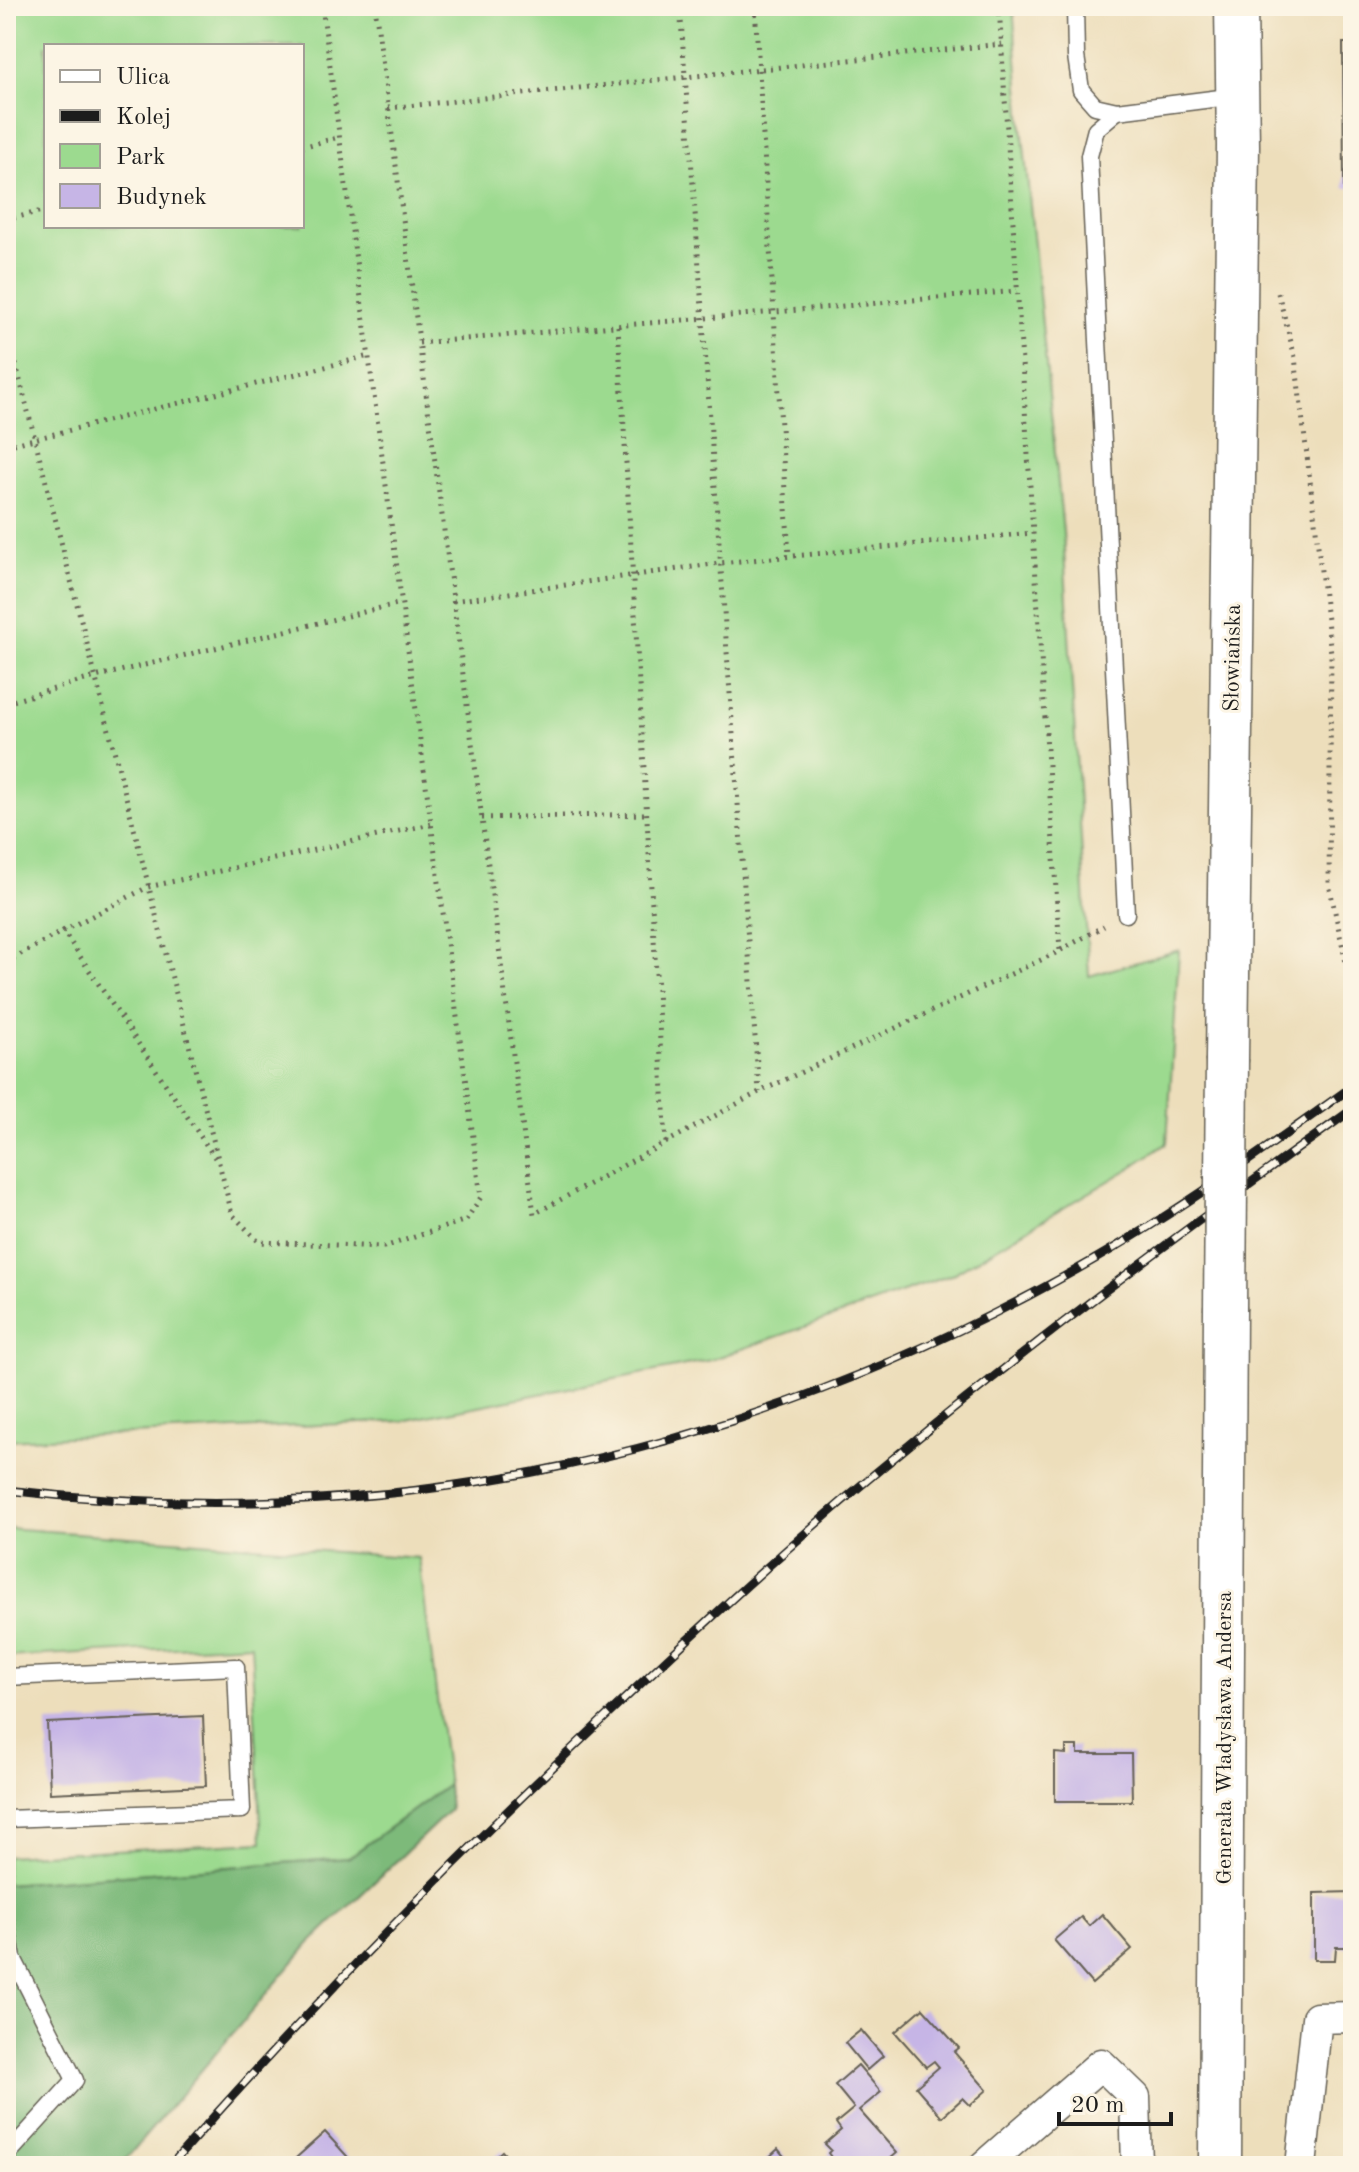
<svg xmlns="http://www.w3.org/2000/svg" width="1359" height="2172" viewBox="0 0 1359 2172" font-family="'Old Standard TT',serif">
<rect width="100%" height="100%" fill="#fcf5e5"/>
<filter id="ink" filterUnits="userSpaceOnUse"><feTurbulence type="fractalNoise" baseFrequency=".0125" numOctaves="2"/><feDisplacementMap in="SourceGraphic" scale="16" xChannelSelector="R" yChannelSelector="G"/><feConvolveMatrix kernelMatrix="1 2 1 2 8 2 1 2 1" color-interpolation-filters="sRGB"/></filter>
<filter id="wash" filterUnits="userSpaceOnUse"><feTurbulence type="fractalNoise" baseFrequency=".006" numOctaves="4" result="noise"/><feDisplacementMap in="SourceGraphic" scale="32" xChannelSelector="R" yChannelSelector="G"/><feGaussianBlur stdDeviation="1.8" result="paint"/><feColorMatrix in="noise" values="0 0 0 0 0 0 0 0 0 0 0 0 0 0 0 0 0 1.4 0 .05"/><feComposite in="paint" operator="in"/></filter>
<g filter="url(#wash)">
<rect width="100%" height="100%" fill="#eddebb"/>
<g fill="#9cda8f" stroke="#5c7b56" stroke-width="2" fill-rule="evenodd">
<path d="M6,6H1013L1022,126L1063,532L1089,976L1179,950L1167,1143L1129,1169L951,1275L711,1360L403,1421L6,1440ZM46,46H302V226H46Z"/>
<path d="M6,1528L419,1558L448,1785L348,1858L6,1884V1856L262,1842L251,1644L6,1657Z"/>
</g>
<path fill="#7dba7a" stroke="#4c6b4b" stroke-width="2" d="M448,1785L450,1810L309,1944L120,2166H6V1884L348,1858Z"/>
<g id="blocks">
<g fill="#c6b5e6">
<path d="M1343,43H1353V188H1344Z"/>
<path d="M203,1716L206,1786L50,1793L47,1723Z"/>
<path d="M1066,1746H1078V1754H1131L1132,1801H1055V1753L1066,1754Z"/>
<path d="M1353,1892V1947H1336L1335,1960H1314V1893Z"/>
<path d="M1102,1914L1132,1949L1092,1984L1054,1940L1081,1917L1089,1926Z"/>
<path d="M923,2008L959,2048L954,2052L987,2090L970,2105L963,2098L942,2117L916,2087L939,2067L934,2061L926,2067L895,2032Z"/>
<path d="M861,2030L883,2056L867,2070L845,2043Z"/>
<path d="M858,2065L881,2092L859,2110L897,2153L882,2166H838L828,2153L831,2150L825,2144L841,2130L836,2123L854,2108L835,2085Z"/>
<path d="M325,2132L356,2166H287Z"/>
<path d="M778,2149L792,2166H771L766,2160Z"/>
<path d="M502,2151L515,2166H485Z"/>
</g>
</g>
</g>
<g filter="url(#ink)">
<use href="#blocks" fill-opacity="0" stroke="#656054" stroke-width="2"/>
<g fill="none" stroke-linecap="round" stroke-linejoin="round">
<g stroke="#656054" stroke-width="19">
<g id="lane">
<path d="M1075,6L1076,56L1081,90L1095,106L1117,111L1236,96"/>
<path d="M1117,111L1096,129L1089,156L1126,914"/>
<path d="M6,1677L236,1667L242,1810L6,1819"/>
<path d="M6,1921L13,1958L75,2080L6,2156"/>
</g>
</g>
<g stroke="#656054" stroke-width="33">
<g id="street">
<path d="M984,2166L1101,2064L1135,2097L1137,2166"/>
<path d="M1301,2166L1317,2018L1353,2017"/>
</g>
</g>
<g stroke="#656054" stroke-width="45">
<g id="secondary">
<path d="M1227,1059L1238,146L1236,6"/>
<path d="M1220,2166L1225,1310"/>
</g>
</g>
<g stroke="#656054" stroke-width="5" stroke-dasharray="2 6" stroke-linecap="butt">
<path d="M375,6L534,1214L759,1092L1060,951L999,6"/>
<path d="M680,6L759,1092"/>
<path d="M755,6L789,556"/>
<path d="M388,108L1002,44"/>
<path d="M302,147L339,137"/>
<path d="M6,220L46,210"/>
<path d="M1278,293L1295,357L1331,653L1329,884L1353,996"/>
<path d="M6,325L232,1214L259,1242L384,1247L466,1220L481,1197L322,6"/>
<path d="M618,326L666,1143"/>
<path d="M419,343L1017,291"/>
<path d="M6,446L369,356"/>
<path d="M453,601L720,563L1033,533"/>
<path d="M6,703L95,677L401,603"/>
<path d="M482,818L646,814"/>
<path d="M63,931L148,887L431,824"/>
<path d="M1061,950L1104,926"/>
<path d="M6,962L63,931L215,1158"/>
</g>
<use href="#lane" stroke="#fff" stroke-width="16"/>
<use href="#street" stroke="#fff" stroke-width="30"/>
<use href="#secondary" stroke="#fff" stroke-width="42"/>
<g stroke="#1c1c1c" stroke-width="9">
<g id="rail">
<path d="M6,1490C378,1534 728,1460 1056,1281C1160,1225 1257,1155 1353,1086"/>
<path d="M170,2166C305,2012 449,1865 598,1724C696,1631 796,1538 901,1452C1047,1331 1199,1219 1353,1109"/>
</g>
</g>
<use href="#rail" stroke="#fcf5e5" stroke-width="6" stroke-dasharray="18" stroke-linecap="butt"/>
<g stroke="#656054" stroke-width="45" stroke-linecap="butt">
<path id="secondary-bridge" d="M1225,1310L1227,1059"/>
</g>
<use href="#secondary-bridge" stroke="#fff" stroke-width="42"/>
</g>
</g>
<g text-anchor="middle" stroke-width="6" stroke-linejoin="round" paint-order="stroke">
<g font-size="22" fill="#1c1c1c" stroke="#fcf5e5">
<text transform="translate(1231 658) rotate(-89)" y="8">Słowiańska</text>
<text transform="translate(1223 1738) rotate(-90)" y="8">Generała Władysława Andersa</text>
</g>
</g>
<rect width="1359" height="2172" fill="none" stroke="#fcf5e5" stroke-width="32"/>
<rect x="44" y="44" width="260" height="184" fill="#fcf5e5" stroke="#a29e95" stroke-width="2"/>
<rect x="60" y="70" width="40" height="12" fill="#ffffff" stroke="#a29e95" stroke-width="2"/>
<text x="116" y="84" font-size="24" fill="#1c1c1c">Ulica</text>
<rect x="60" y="110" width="40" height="12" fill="#1c1c1c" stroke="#a29e95" stroke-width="2"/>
<text x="116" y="124" font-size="24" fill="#1c1c1c">Kolej</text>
<rect x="60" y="144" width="40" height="24" fill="#9cda8f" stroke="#a29e95" stroke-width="2"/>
<text x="116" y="164" font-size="24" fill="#1c1c1c">Park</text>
<rect x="60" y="184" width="40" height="24" fill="#c6b5e6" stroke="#a29e95" stroke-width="2"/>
<text x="116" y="204" font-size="24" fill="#1c1c1c">Budynek</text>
<path d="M1059 2112v12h112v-12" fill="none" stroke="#1c1c1c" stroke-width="4"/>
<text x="1071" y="2112" font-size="24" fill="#1c1c1c" stroke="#fcf5e5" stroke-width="6" paint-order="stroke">20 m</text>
</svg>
